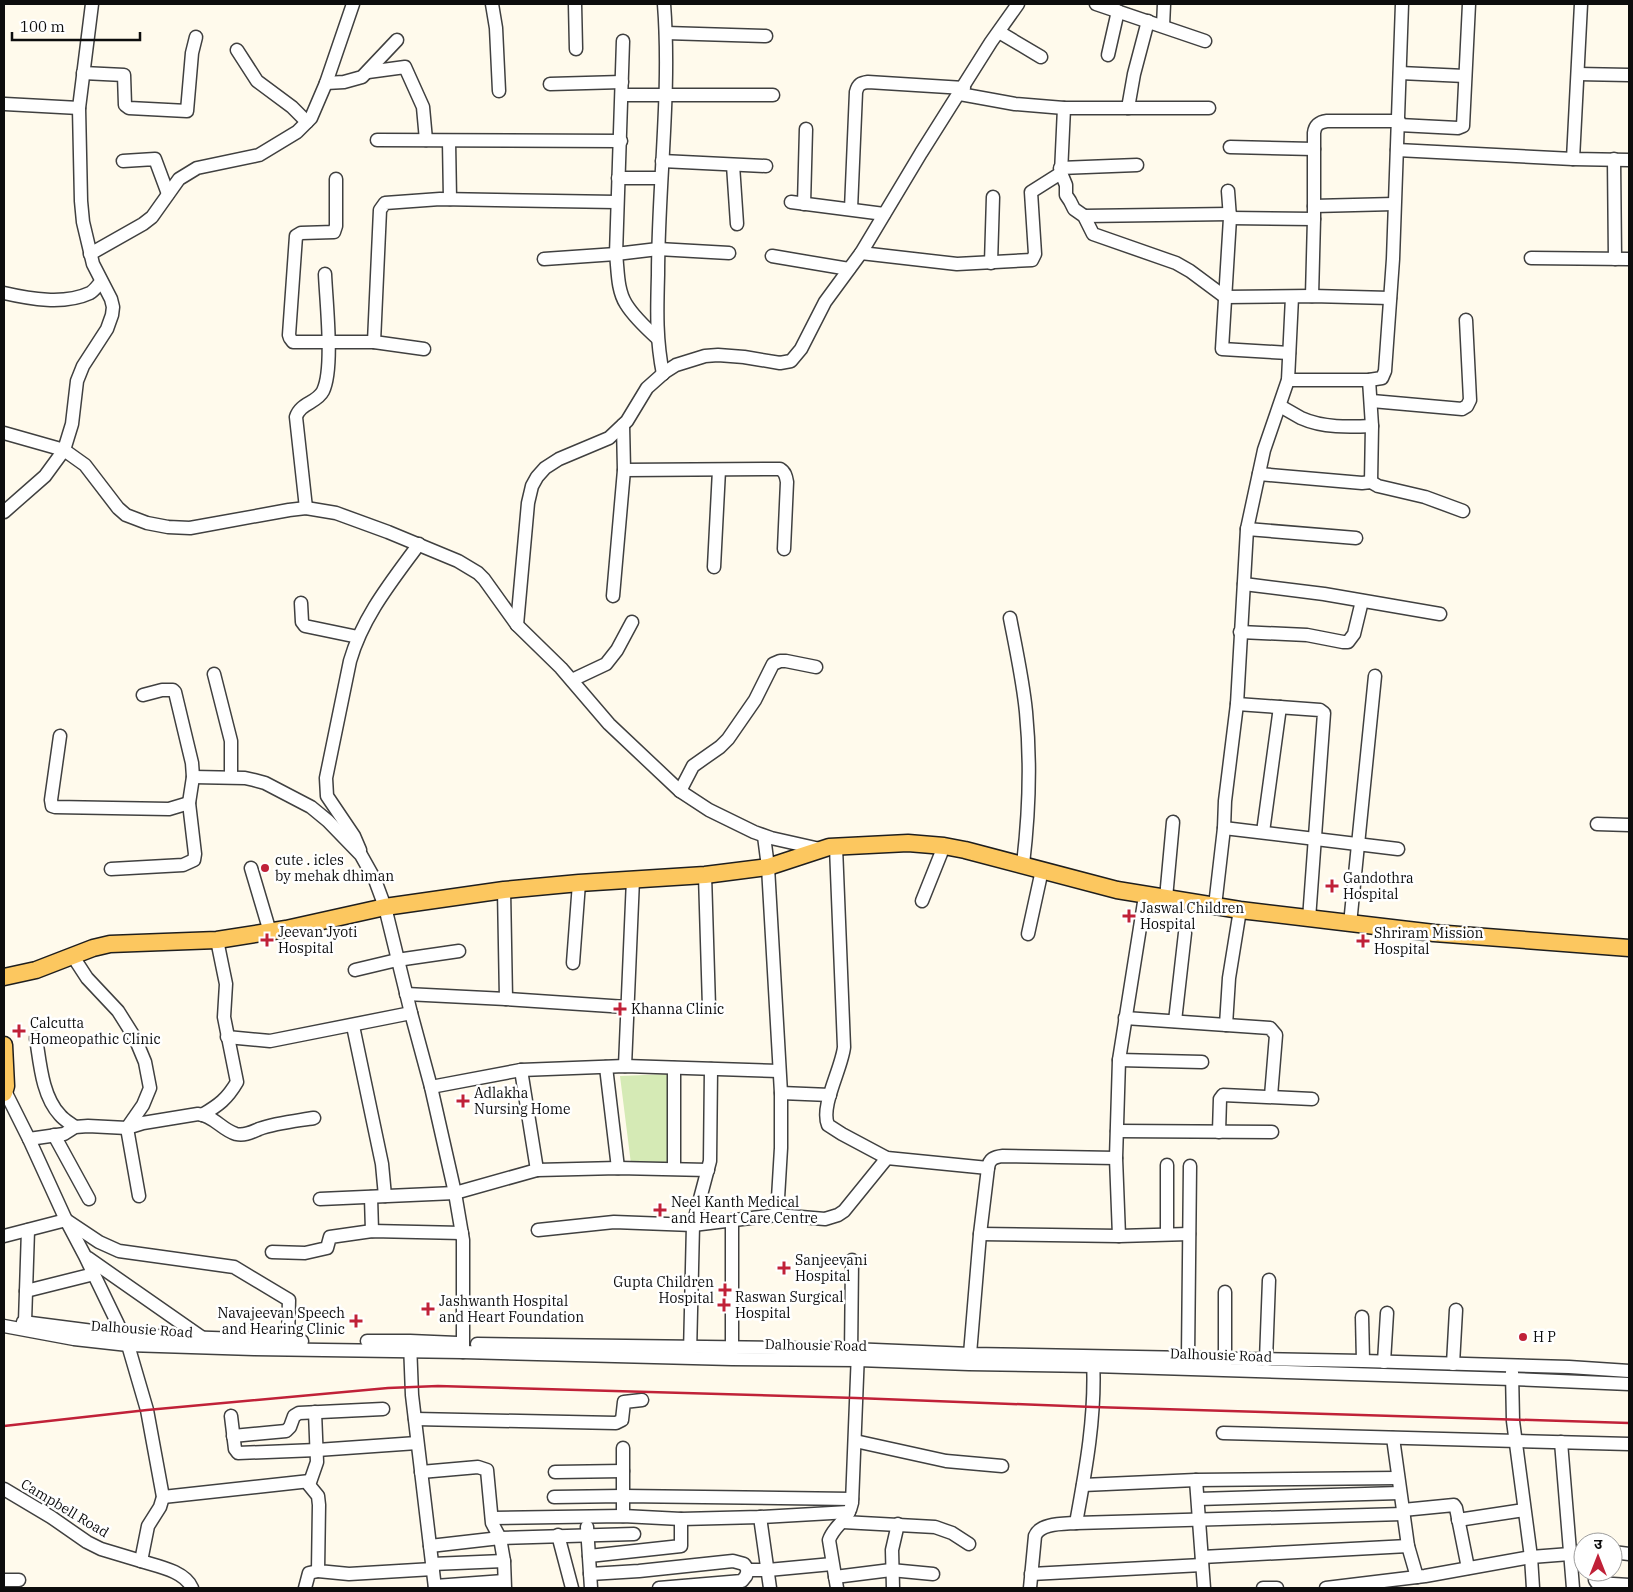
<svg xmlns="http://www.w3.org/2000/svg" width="1633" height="1592" viewBox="0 0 1633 1592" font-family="'IBM Plex Serif','Noto Sans Devanagari',serif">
<rect width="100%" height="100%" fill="#fffaec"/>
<path fill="#d5eab5" d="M669,1074L671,1162L631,1164L620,1076Z"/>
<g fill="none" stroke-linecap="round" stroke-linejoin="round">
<g stroke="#404040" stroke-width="15">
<g id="minor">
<path d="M492,4L496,28L499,91"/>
<path d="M575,4L576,49"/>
<path d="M1096,4L1205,41"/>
<path d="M1163,26L1164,4"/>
<path d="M999,32L1041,57"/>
<path d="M666,33L766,36"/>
<path d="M623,41L616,254C618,270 617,290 626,304C634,317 646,328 657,338"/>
<path d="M237,50L257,81L292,107L307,122"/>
<path d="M1108,55L1118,11"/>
<path d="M368,72L405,67L423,107L426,140"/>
<path d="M83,73L124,75L125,105L129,108L187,111L192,53L196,37"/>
<path d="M1400,73L1465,76"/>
<path d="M1578,74L1629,75"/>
<path d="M326,83L344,82L362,77L397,40"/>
<path d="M550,84L622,82"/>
<path d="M960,94L1015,104L1064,108H1209"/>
<path d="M622,95H773"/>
<path d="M5,104L79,108"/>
<path d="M1064,108L1061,173L1066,185V195L1070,201L1074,209L1084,216L1093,234L1176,263L1190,271L1225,297L1312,296L1390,298"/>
<path d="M1128,108L1134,74L1148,21"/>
<path d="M1399,125L1458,128L1463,126L1469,4"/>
<path d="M377,140L621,141"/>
<path d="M449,141L450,199"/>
<path d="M1230,147L1314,149"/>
<path d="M1397,150L1573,159L1629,160"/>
<path d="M1573,159L1581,4"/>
<path d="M1614,159L1615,259"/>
<path d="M123,161L155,159L168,194"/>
<path d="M662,161L766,166"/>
<path d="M733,165L737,224"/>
<path d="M1060,168L1137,165"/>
<path d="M618,178H661"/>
<path d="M336,179V226L334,232L301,233L296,236L289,335L290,338L293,342H374L380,210L385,203L440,199L616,202"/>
<path d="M1228,191L1230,218L1222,349L1289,353"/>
<path d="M791,202L884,214"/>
<path d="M804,204L806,129"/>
<path d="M1314,206L1394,204"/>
<path d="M851,209L856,92C858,84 861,83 868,82L964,88"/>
<path d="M1084,216L1230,214"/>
<path d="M1230,218L1314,219"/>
<path d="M861,253L957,264L1032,260L1035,254L1031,192L1061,173"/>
<path d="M90,254L143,224L152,217L179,179L197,168L259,155L297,132L311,118L326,83L353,4"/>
<path d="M772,256L849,269"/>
<path d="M1531,258L1629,259"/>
<path d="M544,259L616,254L658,249L729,253"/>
<path d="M991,263L993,197"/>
<path d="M4,293C30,299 64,305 90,293C94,291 98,285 101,282"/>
<path d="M1312,296L1314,219V133C1315,125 1319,122 1327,121H1399"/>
<path d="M374,342L424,349"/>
<path d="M663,374C656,339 657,310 658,275C658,185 671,94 664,4"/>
<path d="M1288,380H1369L1382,378L1385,371L1393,259L1402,4"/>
<path d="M1369,380L1372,426L1371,482"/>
<path d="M1372,401L1462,409L1467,406L1470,400L1466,320"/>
<path d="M1280,406C1287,410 1294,414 1301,418C1323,428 1349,427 1372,426"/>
<path d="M4,433L64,450L85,465L118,508L126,515L147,523L168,527L190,528L289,510L306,508L336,513L388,532L458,561L478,573L484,579L517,625L561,668L609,724L680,791L709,810L754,832L771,838L820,849"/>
<path d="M624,470L780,469C785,472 786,476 787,482L784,549"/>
<path d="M1259,474L1362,483L1371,482L1378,486L1425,497L1463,511"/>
<path d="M306,508L296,417C300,403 317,403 323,391C334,369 326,300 325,274"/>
<path d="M4,512L45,476L64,450L72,424L77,381L83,366L107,329L112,315L113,307L111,299L93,264L83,222L81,201L79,108L92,4"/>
<path d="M1247,529L1356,538"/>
<path d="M714,567L719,470"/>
<path d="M1244,584L1324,594L1440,614"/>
<path d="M613,596L624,470L623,425"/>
<path d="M301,603L302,622L305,626L358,637"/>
<path d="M1010,618C1016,649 1023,681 1026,712C1031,763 1029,814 1023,864"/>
<path d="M517,625L528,503L532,486L537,477L545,468L559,459L609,438L627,421L647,388L665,372L676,365L705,356L718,355L744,357L780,363L791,361L801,349L825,302L861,253L921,153L991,42L1018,4"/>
<path d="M1240,632L1307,635L1343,642H1348L1354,634L1362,601"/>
<path d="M214,674L231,741V777"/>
<path d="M572,680L606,664L617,650L632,622"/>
<path d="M1237,704L1320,710L1324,713L1309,919"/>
<path d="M60,736L51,800L52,806L55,807L169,809L189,803"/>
<path d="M193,777L245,778L254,780L265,783L311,807L328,821L361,855L375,880L385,907L411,1013L431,1087L455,1193L463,1240V1352"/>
<path d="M680,791L693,766L720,747L728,739L755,700L773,664L780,661H786L816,667"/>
<path d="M1597,824L1629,825"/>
<path d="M1224,828L1398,849"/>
<path d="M1263,832L1280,707"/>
<path d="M764,836L768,867L781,1093V1148L777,1215"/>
<path d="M836,847L844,1047C842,1068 820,1106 828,1125L842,1134L887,1158L988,1168"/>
<path d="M360,850L354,836L327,796L326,778L350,661C363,616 392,581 419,544"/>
<path d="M251,868L270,932"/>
<path d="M111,869L183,865L194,860L195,854L189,803L193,777L192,763L175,692L173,690H162L143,695"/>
<path d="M705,875L709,1007"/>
<path d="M504,890L506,999"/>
<path d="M1166,898L1173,822"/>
<path d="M922,901L944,846"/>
<path d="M1215,906L1224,828L1225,801L1237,704L1247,529L1264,450L1288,380L1292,297"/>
<path d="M1350,924L1375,676"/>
<path d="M1028,934L1042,870"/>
<path d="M72,955L87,978L118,1011L135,1038L145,1062L150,1088L143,1105L127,1128L139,1196"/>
<path d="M573,963L579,883"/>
<path d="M355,970L397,960L459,951"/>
<path d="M406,994L506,999L626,1007"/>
<path d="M1125,1018L1270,1028L1276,1035L1271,1096"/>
<path d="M1175,1021L1185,933"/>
<path d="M1226,1025L1229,978L1240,910"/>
<path d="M353,1026L382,1164L385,1196"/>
<path d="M227,1037L270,1041L411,1013"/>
<path d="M36,1038C40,1063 42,1096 60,1115C64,1120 70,1123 75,1127"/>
<path d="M1119,1060L1202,1062"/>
<path d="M625,1066L633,879"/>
<path d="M606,1067L618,1168"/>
<path d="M521,1070L537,1170L618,1168L708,1170"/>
<path d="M431,1087L521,1070L625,1066L779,1071"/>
<path d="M5,1091L29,1139L66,1220L85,1256L128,1345L147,1410L163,1497L160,1507L148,1526L141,1561C157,1566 185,1571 192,1588"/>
<path d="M781,1093L830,1095"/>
<path d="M202,1115C219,1105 227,1099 237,1082L224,1017L226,984L217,940"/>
<path d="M1117,1131L1272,1132"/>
<path d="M1219,1132L1220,1099L1223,1095L1312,1099"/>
<path d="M54,1135L89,1199"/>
<path d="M29,1139L64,1134L75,1127L88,1126L127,1128L143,1123L198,1114C213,1115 222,1130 236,1134C245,1136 252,1132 259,1129C276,1123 296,1121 314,1118"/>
<path d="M1167,1165V1234"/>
<path d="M674,1168V1068"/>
<path d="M371,1197L372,1231"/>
<path d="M320,1199L455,1193L537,1170"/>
<path d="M538,1230L614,1222L693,1225L777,1215L825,1219L838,1215L844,1211L887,1158"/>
<path d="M980,1234L1119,1236L1189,1234"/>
<path d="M4,1236L66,1220L99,1242L119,1251L234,1267L289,1300L288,1340"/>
<path d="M1119,1236L1116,1158L1119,1060L1145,896"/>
<path d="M272,1252L305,1253L327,1248L330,1237L372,1231L462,1233"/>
<path d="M88,1258L204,1339"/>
<path d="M26,1291L94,1274"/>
<path d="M1225,1292V1368"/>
<path d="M1362,1317L1363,1361"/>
<path d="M23,1322L124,1335L302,1341"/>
<path d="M25,1322L28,1230"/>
<path d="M4,1326L74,1339L128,1345L254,1349L463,1352L732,1359L858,1360L969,1364L1093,1366L1512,1379L1629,1384"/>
<path d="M367,1341H410L457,1343"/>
<path d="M410,1343L412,1395L435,1588"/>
<path d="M477,1344L851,1349L970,1354L1363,1361L1569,1367L1629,1371"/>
<path d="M732,1347V1220"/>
<path d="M690,1354L693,1225L710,1161L711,1069"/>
<path d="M970,1354L980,1234L988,1168C989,1159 994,1157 1003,1156L1116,1158"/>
<path d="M851,1358L852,1260"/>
<path d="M1188,1358L1190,1166"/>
<path d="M1266,1360L1269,1280"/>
<path d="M1384,1362L1387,1313"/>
<path d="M1453,1364L1456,1310"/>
<path d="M1512,1372L1513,1421L1531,1557L1533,1588"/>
<path d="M315,1412L317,1462L309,1485L318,1496L319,1505L318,1571L349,1574L433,1569"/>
<path d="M231,1416L235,1449L238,1453L317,1450L417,1443"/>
<path d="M415,1419L616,1423L622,1420L624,1402L642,1400"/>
<path d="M1223,1433L1629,1444"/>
<path d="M233,1436L286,1431L290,1427L294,1416L299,1413L383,1409"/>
<path d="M1393,1438L1408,1546L1417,1577"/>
<path d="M855,1441L946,1461L1002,1466"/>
<path d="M1561,1442L1573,1588"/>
<path d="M623,1448V1516"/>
<path d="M421,1472L478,1467L487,1470L492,1523L500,1538L504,1561L505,1588"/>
<path d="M555,1472L623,1471"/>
<path d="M1196,1480L1204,1588"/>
<path d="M1083,1485L1196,1480L1398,1478"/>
<path d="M4,1489L51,1517L87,1542L101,1549L141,1561"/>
<path d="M163,1497L310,1481"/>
<path d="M554,1497L623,1496L852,1499"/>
<path d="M1198,1499L1400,1493"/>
<path d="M1403,1510L1454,1505L1456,1508L1468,1568"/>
<path d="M760,1517L770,1588"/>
<path d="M492,1518L623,1516L681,1519L760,1517L849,1512"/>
<path d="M1458,1520L1524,1510"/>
<path d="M843,1522L935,1527L952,1533L969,1544"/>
<path d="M1076,1523C1086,1469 1096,1414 1093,1359"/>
<path d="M587,1527L591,1588"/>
<path d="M558,1535L572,1588"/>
<path d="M430,1546L500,1538L634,1534"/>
<path d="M1613,1552L1629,1554"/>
<path d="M589,1556L681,1546V1519"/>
<path d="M1202,1557L1408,1546"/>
<path d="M432,1564L504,1561"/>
<path d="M1596,1572L1595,1580L1597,1583L1629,1585"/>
<path d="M590,1574L639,1571L733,1561L744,1564L748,1570"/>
<path d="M1031,1574L1202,1565"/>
<path d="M835,1577L891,1570L933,1574"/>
<path d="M4,1580H19"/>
<path d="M435,1586L504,1581"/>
<path d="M305,1588L309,1573L318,1571"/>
<path d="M659,1588L742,1581L746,1576L748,1570H768L832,1564"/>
<path d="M837,1588L829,1540C834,1525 849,1520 852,1503L858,1352"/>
<path d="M893,1588L892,1550L898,1524"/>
<path d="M1030,1588L1035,1536C1040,1523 1063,1524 1076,1523L1403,1514"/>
<path d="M1263,1588H1277"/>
<path d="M1326,1588L1425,1576L1531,1557L1583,1553"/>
</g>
</g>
<g stroke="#1e1e1e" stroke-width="19">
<g id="major">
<path d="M4,977L36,970L93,948L110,944L217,940L286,929L385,907L504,890L579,883L705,875L768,867L829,847L908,843L944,846L965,850L1117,890L1240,910L1434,933L1629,948"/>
<path d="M4,1045L6,1086L4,1093"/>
</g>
</g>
<use href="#minor" stroke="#fff" stroke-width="12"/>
<use href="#major" stroke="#fcc75f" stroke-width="16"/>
<path stroke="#c02138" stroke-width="2.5" d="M4,1426L147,1410L388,1388L438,1386L856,1398L1093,1407L1629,1423"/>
</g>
<g fill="#c02138" stroke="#fff" stroke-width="2">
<circle cx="265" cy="868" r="5"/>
<path d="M1329.5 878.5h5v5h5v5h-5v5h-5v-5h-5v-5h5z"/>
<path d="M1126.5 908.5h5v5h5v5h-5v5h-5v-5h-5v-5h5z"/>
<path d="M264.5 932.5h5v5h5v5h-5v5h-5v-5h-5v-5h5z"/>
<path d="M1360.5 933.5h5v5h5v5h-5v5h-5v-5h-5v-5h5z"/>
<path d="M617.5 1001.5h5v5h5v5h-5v5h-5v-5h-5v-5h5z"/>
<path d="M16.5 1023.5h5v5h5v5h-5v5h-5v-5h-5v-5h5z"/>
<path d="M460.5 1093.5h5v5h5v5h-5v5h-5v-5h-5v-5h5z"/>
<path d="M657.5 1202.5h5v5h5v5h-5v5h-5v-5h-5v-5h5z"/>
<path d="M781.5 1260.5h5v5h5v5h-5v5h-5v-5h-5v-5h5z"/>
<path d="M722.5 1282.5h5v5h5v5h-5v5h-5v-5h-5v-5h5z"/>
<path d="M721.5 1297.5h5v5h5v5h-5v5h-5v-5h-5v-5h5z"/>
<path d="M425.5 1301.5h5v5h5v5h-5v5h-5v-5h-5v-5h5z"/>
<path d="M353.5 1313.5h5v5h5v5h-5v5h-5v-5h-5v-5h5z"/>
<circle cx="1523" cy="1337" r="5"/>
</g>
<g text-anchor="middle" stroke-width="5" stroke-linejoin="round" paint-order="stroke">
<g font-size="14" fill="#0d0d0d" stroke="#fff" text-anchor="start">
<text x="275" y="865">cute . icles<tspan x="275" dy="16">by mehak dhiman</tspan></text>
<text x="1343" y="883">Gandothra<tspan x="1343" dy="16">Hospital</tspan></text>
<text x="1140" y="913">Jaswal Children<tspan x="1140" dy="16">Hospital</tspan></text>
<text x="278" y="937">Jeevan Jyoti<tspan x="278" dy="16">Hospital</tspan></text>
<text x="1374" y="938">Shriram Mission<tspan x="1374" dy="16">Hospital</tspan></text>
<text x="631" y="1014">Khanna Clinic</text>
<text x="30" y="1028">Calcutta<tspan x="30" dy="16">Homeopathic Clinic</tspan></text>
<text x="474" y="1098">Adlakha<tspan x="474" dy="16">Nursing Home</tspan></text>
<text x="671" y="1207">Neel Kanth Medical<tspan x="671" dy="16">and Heart Care Centre</tspan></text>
<text x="795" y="1265">Sanjeevani<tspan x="795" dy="16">Hospital</tspan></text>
<text x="714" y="1287" text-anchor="end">Gupta Children<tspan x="714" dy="16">Hospital</tspan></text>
<text x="735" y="1302">Raswan Surgical<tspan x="735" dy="16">Hospital</tspan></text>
<text x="439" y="1306">Jashwanth Hospital<tspan x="439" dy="16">and Heart Foundation</tspan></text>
<text x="345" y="1318" text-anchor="end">Navajeevan Speech<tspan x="345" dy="16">and Hearing Clinic</tspan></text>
<text x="1533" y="1342">H P</text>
</g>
<g font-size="14" fill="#0d0d0d" stroke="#fff">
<text transform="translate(142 1329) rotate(4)" y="5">Dalhousie Road</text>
<text transform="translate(816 1345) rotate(1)" y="5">Dalhousie Road</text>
<text transform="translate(1221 1355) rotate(2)" y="5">Dalhousie Road</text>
<text transform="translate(65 1508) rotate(31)" y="5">Campbell Road</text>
</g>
</g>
<rect width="1633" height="1592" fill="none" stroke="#0d0d0d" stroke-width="10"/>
<g transform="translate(1598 1557)"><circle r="24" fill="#ffffff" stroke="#9e9e9e"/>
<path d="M0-4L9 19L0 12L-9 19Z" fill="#c02138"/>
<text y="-8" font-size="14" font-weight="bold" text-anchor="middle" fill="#0d0d0d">उ</text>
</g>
<path d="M12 32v8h128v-8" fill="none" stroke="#0d0d0d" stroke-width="2.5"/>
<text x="20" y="32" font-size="15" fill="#0d0d0d" stroke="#ffffff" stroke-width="4" paint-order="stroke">100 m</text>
</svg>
